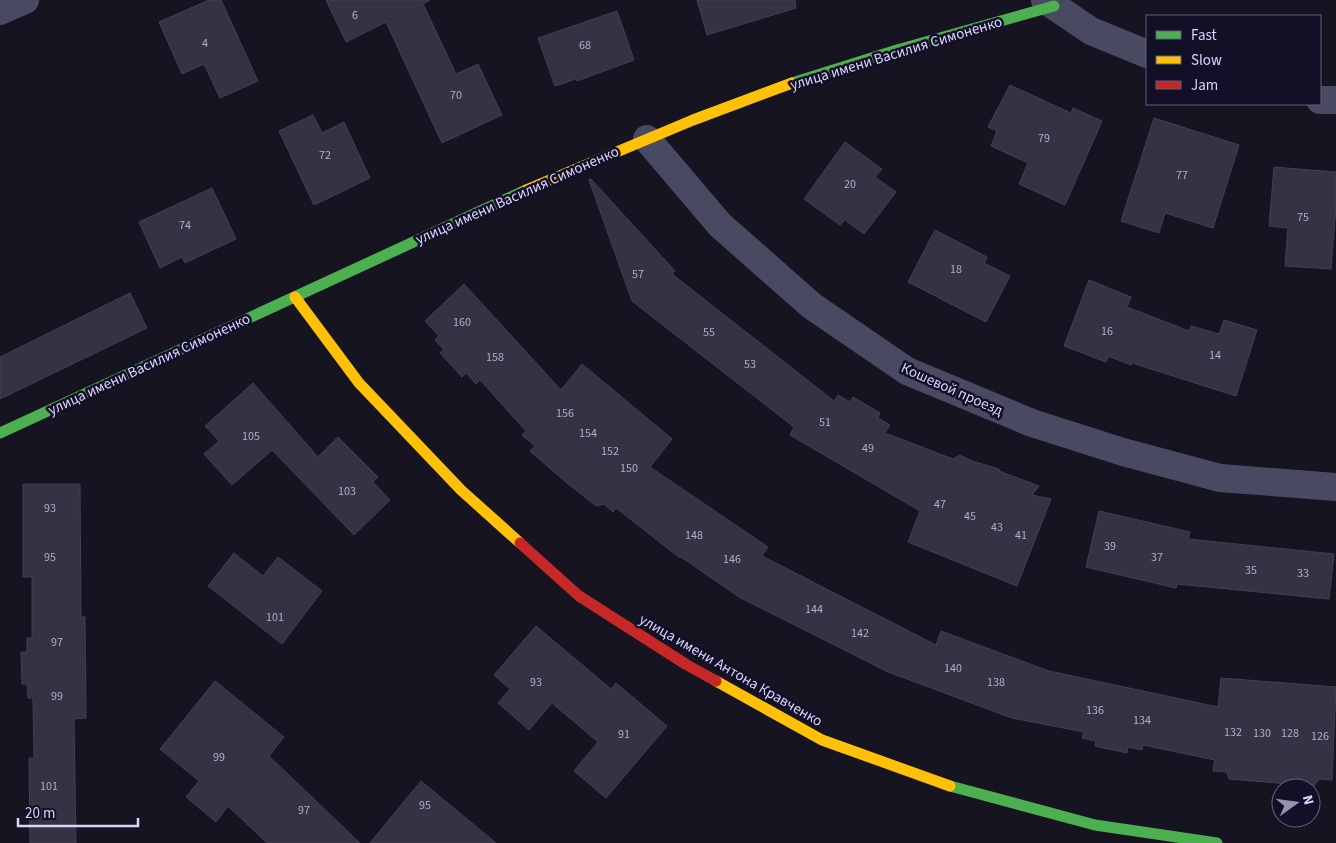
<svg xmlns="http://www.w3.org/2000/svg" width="1336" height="843" viewBox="0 0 1336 843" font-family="'Source Sans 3',sans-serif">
<rect width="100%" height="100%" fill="#161421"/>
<g fill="#343243" stroke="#433f54">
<path d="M209,0H221L258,81L220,98L204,64L182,74L159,22Z"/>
<path d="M326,0H430L423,4L456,74L478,64L502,115L442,143L386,22L346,42Z"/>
<path d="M697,0H795L796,8L707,35Z"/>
<path d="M617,11L634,60L577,81L576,79L555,86L538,38Z"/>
<path d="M1010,85L1071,113L1073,108L1102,121L1065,205L1019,184L1028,163L991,146L997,131L988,127Z"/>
<path d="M313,115L322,133L344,122L370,178L314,205L279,131Z"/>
<path d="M1154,118L1239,145L1213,228L1165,213L1159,233L1121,221Z"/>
<path d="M845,142L882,169L875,177L896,192L864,234L845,220L840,225L804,199Z"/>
<path d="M1274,167L1336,172V207L1331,269L1285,266L1288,228L1269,226Z"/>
<path d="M591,179L675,271L672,274L834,401L838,395L850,402L853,397L880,413L878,418L890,425L885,433L953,459L960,455L972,461L999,469V471L1039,486L1032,495L1051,499L1017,586L908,542L920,511L790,435L794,427L632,301L589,180Z"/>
<path d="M212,188L236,239L185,263L182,257L160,268L139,222Z"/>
<path d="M935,230L987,257L984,263L1010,276L986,322L908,282Z"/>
<path d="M1089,280L1131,297L1127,307L1189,331L1191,326L1219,334L1224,320L1257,330L1236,396L1132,363L1131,365L1108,356L1106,362L1064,346Z"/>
<path d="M464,284L561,390L582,364L672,439L650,467L768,547L762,556L936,645L941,631L1049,671L1218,707L1221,678L1336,687L1332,780L1319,779L1314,786L1229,779L1227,772L1213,771L1215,760L1143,745L1142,750L1128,747L1127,753L1095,746L1096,741L1082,738L1084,732L1012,718L888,672L739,597L681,557L680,558L616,508L613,512L604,504L596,506L567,483L530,451L535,446L522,435L526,431L480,380L476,384L466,373L462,377L440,353L444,350L435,340L439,336L425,321Z"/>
<path d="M130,293L147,328L0,399V357Z"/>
<path d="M253,383L318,457L338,437L378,477L373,482L390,500L354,535L272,450L232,485L204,454L219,441L205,426Z"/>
<path d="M23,484H80L81,617H85L86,718L74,719L76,843H30L29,758H34L33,698H28L27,684H22L21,652H27V638H32V577H23Z"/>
<path d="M1099,511L1190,532L1188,539L1334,554L1329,599L1177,584L1176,588L1086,567Z"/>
<path d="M234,553L263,576L278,557L322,591L282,644L208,586Z"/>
<path d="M536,626L611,689L616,683L667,726L606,798L574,771L598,742L552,703L529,730L498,703L510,689L494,675Z"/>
<path d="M215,681L284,737L269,756L360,843H267L228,806L216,822L186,797L199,781L160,749Z"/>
<path d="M421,781L496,843H370Z"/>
</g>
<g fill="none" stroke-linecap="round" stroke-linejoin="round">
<g stroke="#4a4962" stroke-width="28">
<path d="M1045,0L1091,31L1147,54"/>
<path d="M0,11L25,0"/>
<path d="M1320,100H1336"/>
<path d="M647,139L720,225L812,306L907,371L1032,423L1123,452L1220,478L1336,487"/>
</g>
<g stroke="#4caf50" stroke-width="11">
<path d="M792,83L897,50L1054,6"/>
<path d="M0,433L526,190"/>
<path d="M950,786L1095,825L1217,843"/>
</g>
<g stroke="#ffc107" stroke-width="11">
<path d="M526,190L693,120L792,83"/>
<path d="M295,297L359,383L461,490L520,543"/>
<path d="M716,681L822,740L950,786"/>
</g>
<path stroke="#c62828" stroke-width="11" d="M520,543L579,596L687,665L716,681"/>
</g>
<g text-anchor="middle" stroke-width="5" stroke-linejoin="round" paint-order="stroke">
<g font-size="12" fill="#b0acd0">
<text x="355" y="19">6</text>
<text x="205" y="47">4</text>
<text x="585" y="49">68</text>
<text x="456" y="99">70</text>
<text x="1044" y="142">79</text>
<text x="325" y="159">72</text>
<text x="1182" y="179">77</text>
<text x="850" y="188">20</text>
<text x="1303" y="221">75</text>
<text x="185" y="229">74</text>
<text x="956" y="273">18</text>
<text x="638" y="278">57</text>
<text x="462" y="326">160</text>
<text x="1107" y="335">16</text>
<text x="709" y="336">55</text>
<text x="1215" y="359">14</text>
<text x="495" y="361">158</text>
<text x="750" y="368">53</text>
<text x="565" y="417">156</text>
<text x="825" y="426">51</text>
<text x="588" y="437">154</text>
<text x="251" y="440">105</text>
<text x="868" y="452">49</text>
<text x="610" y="455">152</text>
<text x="629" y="472">150</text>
<text x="347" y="495">103</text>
<text x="940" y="508">47</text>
<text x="50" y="512">93</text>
<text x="970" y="520">45</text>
<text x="997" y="531">43</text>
<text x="694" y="539">148</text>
<text x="1021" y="539">41</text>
<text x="1110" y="550">39</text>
<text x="50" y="561">95</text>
<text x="1157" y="561">37</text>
<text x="732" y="563">146</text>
<text x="1251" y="574">35</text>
<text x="1303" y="577">33</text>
<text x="814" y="613">144</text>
<text x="275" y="621">101</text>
<text x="860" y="637">142</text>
<text x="57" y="646">97</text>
<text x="953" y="672">140</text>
<text x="536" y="686">93</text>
<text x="996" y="686">138</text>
<text x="57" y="700">99</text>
<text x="1095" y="714">136</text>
<text x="1142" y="724">134</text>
<text x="1233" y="736">132</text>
<text x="1262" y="737">130</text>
<text x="1290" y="737">128</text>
<text x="624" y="738">91</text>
<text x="1320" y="740">126</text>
<text x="219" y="761">99</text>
<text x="49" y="790">101</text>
<text x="425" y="809">95</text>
<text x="304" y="814">97</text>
</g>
<g font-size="15" fill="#d9d4ff" stroke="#130f26">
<text transform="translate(896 53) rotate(-17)" y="5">улица имени Василия Симоненко</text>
<text transform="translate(517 195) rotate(-24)" y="5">улица имени Василия Симоненко</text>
<text transform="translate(149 364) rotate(-25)" y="5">улица имени Василия Симоненко</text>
<text transform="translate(952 389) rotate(24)" y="5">Кошевой проезд</text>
<text transform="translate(731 670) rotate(30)" y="5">улица имени Антона Кравченко</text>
</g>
</g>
<rect x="1146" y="15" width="175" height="90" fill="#130f26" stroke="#625e7d"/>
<rect x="1156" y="31" width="25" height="8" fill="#4caf50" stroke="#625e7d"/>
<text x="1191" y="40" font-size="15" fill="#d9d4ff">Fast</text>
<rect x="1156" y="56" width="25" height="8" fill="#ffc107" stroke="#625e7d"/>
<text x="1191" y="65" font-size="15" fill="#d9d4ff">Slow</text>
<rect x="1156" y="81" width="25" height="8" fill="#c62828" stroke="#625e7d"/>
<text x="1191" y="90" font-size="15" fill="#d9d4ff">Jam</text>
<g transform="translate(1296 803) rotate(76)"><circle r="24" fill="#130f26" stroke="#625e7d"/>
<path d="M0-4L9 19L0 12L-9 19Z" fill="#9591b1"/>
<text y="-8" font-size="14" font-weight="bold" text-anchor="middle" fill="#d9d4ff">N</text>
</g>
<path d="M18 818v8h120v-8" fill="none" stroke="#d9d4ff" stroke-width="2.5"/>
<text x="25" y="818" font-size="15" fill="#d9d4ff" stroke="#130f26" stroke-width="4" paint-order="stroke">20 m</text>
</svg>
